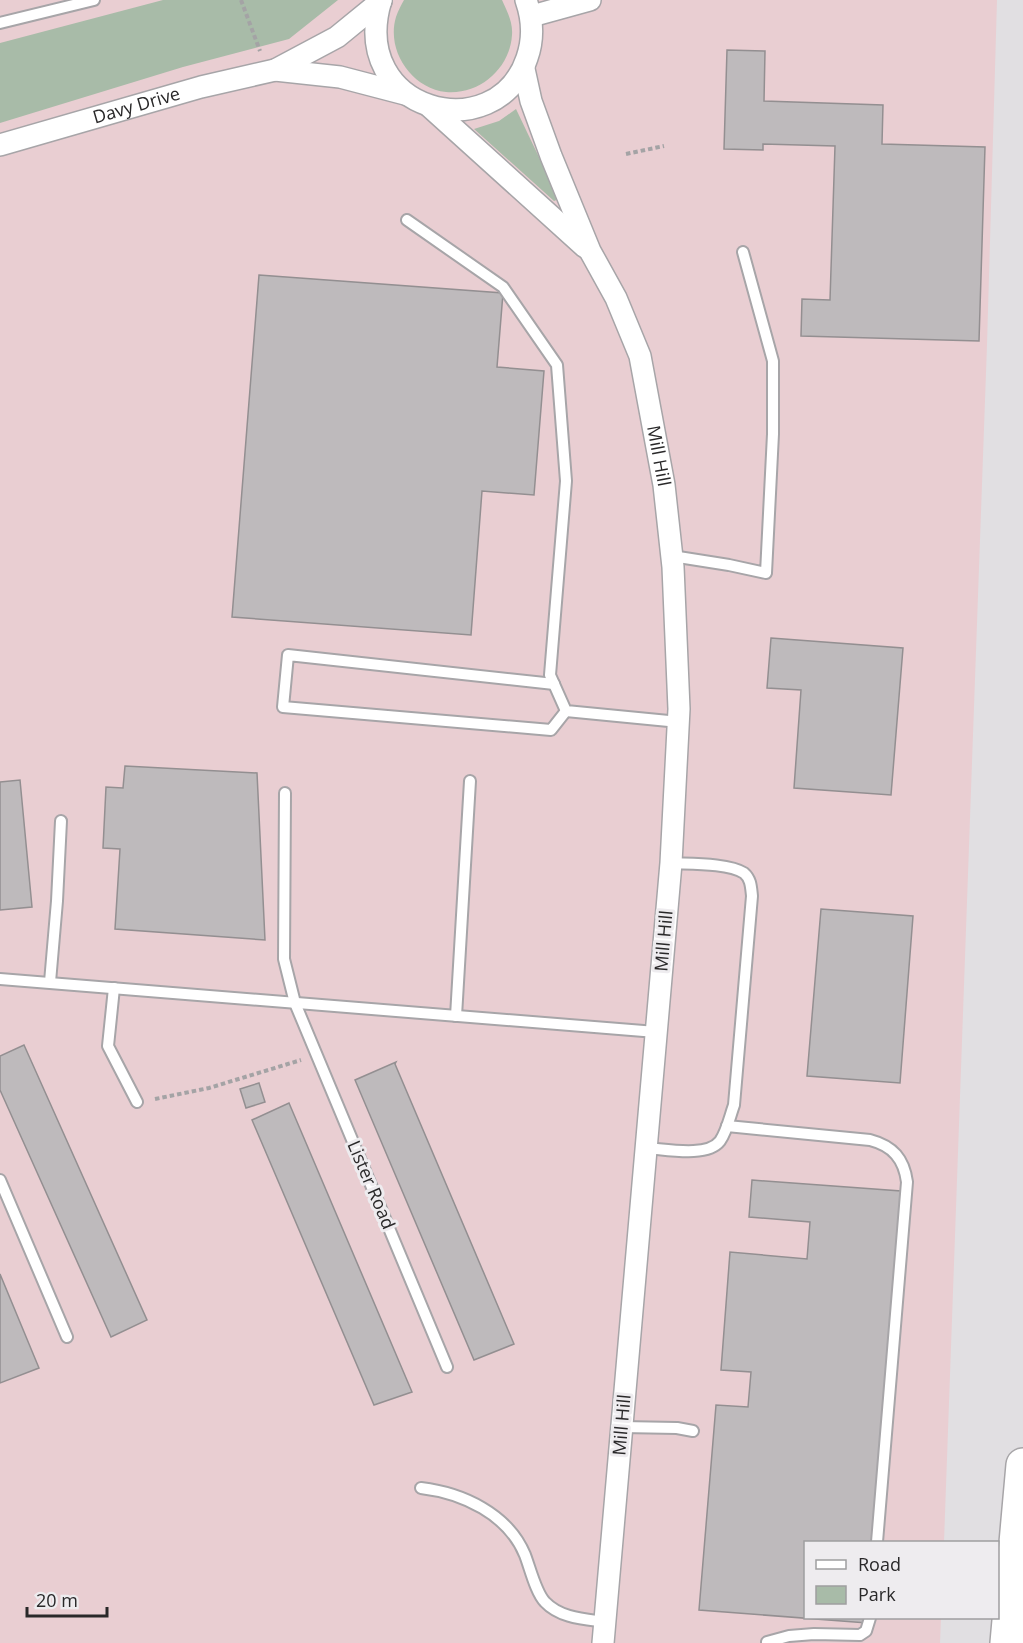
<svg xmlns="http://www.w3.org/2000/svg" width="1023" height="1643" viewBox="0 0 1023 1643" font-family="'Open Sans',sans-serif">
<rect width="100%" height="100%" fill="#e1dfe2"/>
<path fill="#e9ced2" d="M0,0H997L987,345L944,1542H806V1618H941L940,1643H0Z"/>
<g fill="#a8bba8">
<path d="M163,0H338L289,39L183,67L0,123V43Z"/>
<path d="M404,0H502C507,11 513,22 512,35C510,68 480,95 446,92C411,88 386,50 396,17C398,11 401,5 404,0Z"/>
<path d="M516,109L559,199L554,201L474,129L499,121Z"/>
</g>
<g fill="#bebabc" stroke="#938f91" stroke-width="1.5">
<path d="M727,50L765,51L764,101L883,105L882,144L985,147L979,341L801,336L802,299L830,300L835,146L763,144V150L724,149Z"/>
<path d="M259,275L503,293L497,367L544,371L534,495L482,491L471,635L232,617Z"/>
<path d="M771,638L903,648L891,795L794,788L801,690L767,688Z"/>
<path d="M125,766L257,773L265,940L115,929L120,849L103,848L106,787L123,788Z"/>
<path d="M20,780L32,907L0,910V782Z"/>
<path d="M821,909L913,916L900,1083L807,1076Z"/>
<path d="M24,1045L147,1320L111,1337L0,1090V1056Z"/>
<path d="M396,1062L395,1064L514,1344L474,1360L355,1080Z"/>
<path d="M259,1083L265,1102L246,1108L240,1089Z"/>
<path d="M289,1103L412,1392L374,1405L252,1120Z"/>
<path d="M752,1180L901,1191L874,1542H806V1618H868L867,1623L699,1610L716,1405L748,1407L751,1372L721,1370L730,1252L807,1259L810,1222L749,1217Z"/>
<path d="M0,1274L39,1368L0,1383Z"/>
</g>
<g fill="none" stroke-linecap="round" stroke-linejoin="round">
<g stroke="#a7a5a8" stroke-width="14">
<g id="service">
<path d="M0,23L94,0"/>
<path d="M407,220L503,287L557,365L566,481L550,675L566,711L679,722"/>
<path d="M672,556L729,565L766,573L773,434V361L743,252"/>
<path d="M554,684L288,655L283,707L551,730L566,711"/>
<path d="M285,793L284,959L295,1003L447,1367"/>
<path d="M0,979L656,1032"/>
<path d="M50,982L57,901L61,821"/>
<path d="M114,988L108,1046L137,1102"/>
<path d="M456,1016L470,781"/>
<path d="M727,1126L870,1140C893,1146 904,1159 907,1182L877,1542"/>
<path d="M646,1148C665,1149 707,1158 720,1141C727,1131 730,1116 734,1105L752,896C751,887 751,879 744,873C729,863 689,864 671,863"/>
<path d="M0,1180L67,1337"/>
<path d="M622,1427L677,1428L693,1431"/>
<path d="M421,1488C463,1493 508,1514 525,1555C530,1568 536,1593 545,1602C560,1618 584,1619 605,1622"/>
<path d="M767,1642L789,1636L814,1634L860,1635L866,1631L870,1618"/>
</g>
</g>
<g stroke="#a7a5a8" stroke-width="24">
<g id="minor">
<path d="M381,0C347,112 496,150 527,58C534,38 533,20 526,0"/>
<path d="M532,16L590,0"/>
<path id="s1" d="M524,69L531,101L551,156L590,251L616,298L640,356L664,485L673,567L679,709L671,863L603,1643"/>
<path d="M275,70L340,77L405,94"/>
<path d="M429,106L585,247"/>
<path id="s2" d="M0,145L201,87L275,70L337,37L381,1"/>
</g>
</g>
<g stroke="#a7a5a8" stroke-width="36">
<path id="trunk" d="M1007,1643L1023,1465"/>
</g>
<g stroke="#a4a3a5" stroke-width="4" stroke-dasharray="4.5 3" stroke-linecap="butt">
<path d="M241,0L260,51"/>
<path d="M626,154L664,146"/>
<path d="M155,1099L209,1088L301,1060"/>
</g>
<use href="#service" stroke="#fff" stroke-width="10"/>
<use href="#minor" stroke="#fff" stroke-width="21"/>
<use href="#trunk" stroke="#fff" stroke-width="33"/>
</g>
<g text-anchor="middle" stroke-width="6" stroke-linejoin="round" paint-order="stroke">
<g font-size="18" fill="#292829" stroke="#eeecef">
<text dy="6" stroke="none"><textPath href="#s2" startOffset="142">Davy Drive</textPath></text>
<text dy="6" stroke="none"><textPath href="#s1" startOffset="412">Mill Hill</textPath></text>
<text transform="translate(664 941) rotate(-85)" y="6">Mill Hill</text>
<text transform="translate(371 1185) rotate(67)" y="6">Lister Road</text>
<text transform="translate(622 1425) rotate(-85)" y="6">Mill Hill</text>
</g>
</g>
<rect x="804" y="1541" width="195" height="78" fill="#eeecef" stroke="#9f9ea0" stroke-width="1.5"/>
<rect x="816" y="1560" width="30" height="9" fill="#ffffff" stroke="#9f9ea0" stroke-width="1.5"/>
<text x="858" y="1571" font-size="18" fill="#292829">Road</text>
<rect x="816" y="1586" width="30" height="18" fill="#a8bba8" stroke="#9f9ea0" stroke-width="1.5"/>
<text x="858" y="1601" font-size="18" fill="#292829">Park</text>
<path d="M27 1607v9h80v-9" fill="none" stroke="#292829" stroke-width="3"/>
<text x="36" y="1607" font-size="18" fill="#292829" stroke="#eeecef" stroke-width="4.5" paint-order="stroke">20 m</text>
</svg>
